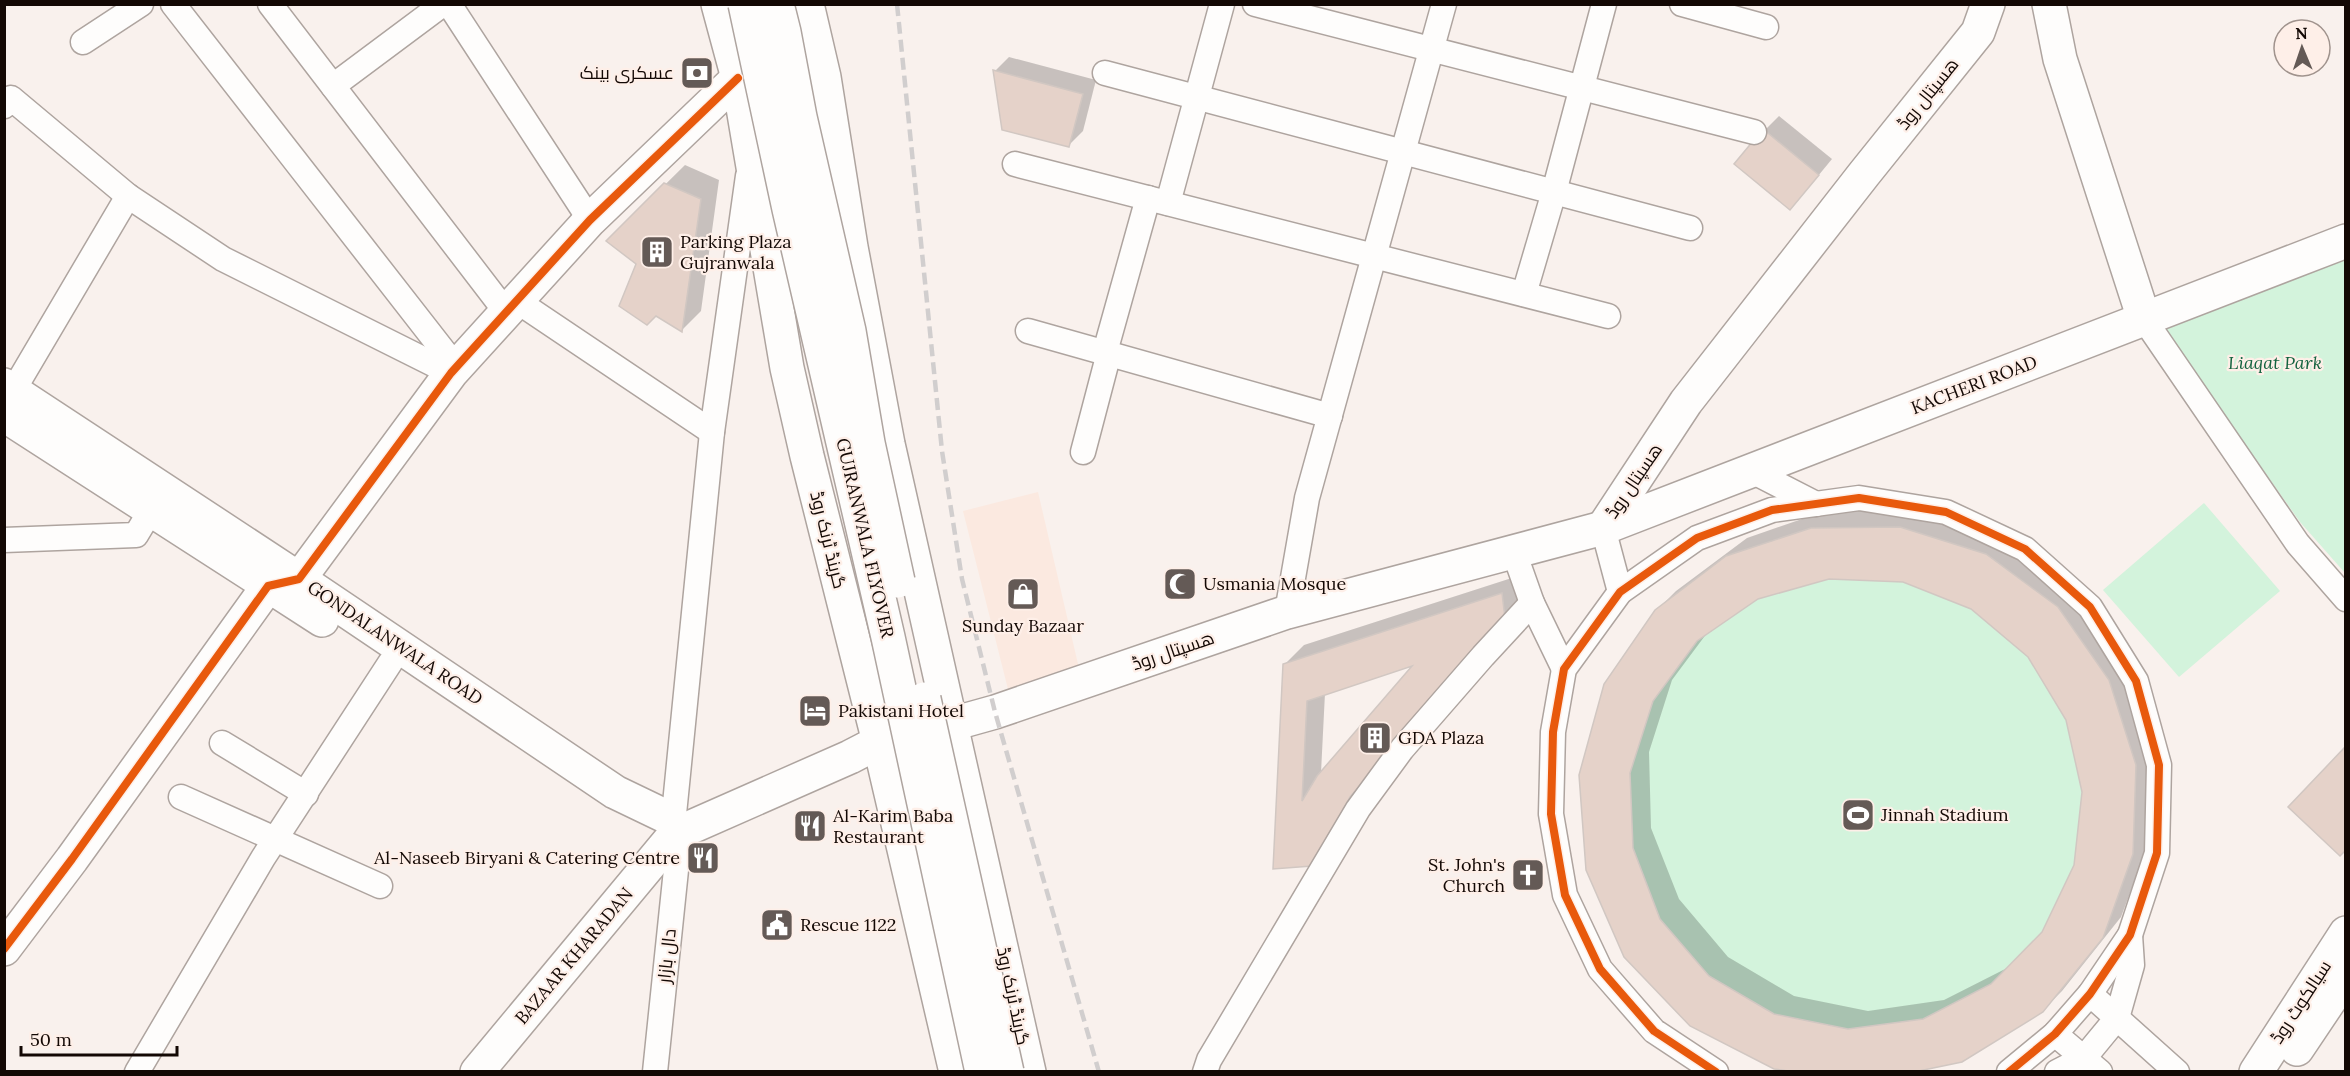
<svg xmlns="http://www.w3.org/2000/svg" width="2350" height="1076" viewBox="0 0 2350 1076" font-family="Lora,Cairo,serif">
<rect width="100%" height="100%" fill="#f9f1ed"/>
<path fill="#fbe9e0" d="M1038,492L1081,677L1010,697L963,511Z"/>
<g fill="#d3f3dc">
<path d="M2345,259V573L2300,522L2164,330Z"/>
<path d="M2204,503L2280,591L2179,677L2103,590Z"/>
<path d="M1900,527L1986,554L2058,607L2109,680L2136,765L2133,854L2103,938L1914,1072L1624,957L1586,870L1579,775L1604,684L1655,610L1726,556L1811,528Z"/>
</g>
<g fill="#0003" fill-rule="evenodd">
<path d="M1009,57L1096,80L1083,131L1068,146L995,71Z"/>
<path d="M1779,116L1832,159L1804,193L1765,130Z"/>
<path d="M685,165L719,180L701,311L682,330L638,263L608,241Z"/>
<path d="M1920,508L2077,588L2154,745L2152,834L2121,917L2062,991L2042,1011L1807,1072L1587,869L1656,611L1676,591L1747,538L1831,509ZM1829,578L1903,581L1972,608L2029,656L2067,719L2083,792L2075,865L2043,932L2011,966L1944,1000L1868,1011L1794,996L1728,957L1679,899L1651,828L1649,752L1672,680L1707,633L1757,598Z"/>
<path d="M1521,575L1524,607L1331,845L1274,867L1284,665L1304,645ZM1416,663L1321,773L1325,693Z"/>
</g>
<g fill="#e5d2c9" stroke="#d1c7c2" stroke-width="1.5" fill-rule="evenodd">
<path d="M993,70L1083,94L1069,147L1002,130Z"/>
<path d="M1763,129L1819,175L1790,210L1734,164Z"/>
<path d="M664,183L701,199L682,332L656,316L647,325L619,306L636,264L606,241Z"/>
<path d="M1900,527L1986,554L2058,607L2109,680L2136,765L2133,854L2103,938L2043,1012L1962,1062L1914,1072H1795L1774,1069L1690,1026L1624,957L1586,870L1579,775L1604,684L1655,610L1726,556L1811,528ZM1829,579L1903,582L1971,609L2028,657L2066,720L2082,792L2074,865L2042,932L1991,984L1923,1019L1848,1029L1774,1014L1709,976L1660,919L1633,848L1630,773L1653,701L1697,641L1758,599Z"/>
<path d="M1502,593L1506,627L1487,639L1350,797L1312,866L1273,869L1283,664ZM1412,666L1317,776L1302,801L1307,701Z"/>
<path d="M2346,746V850L2340,856L2288,807Z"/>
</g>
<g fill="none" stroke-linecap="round" stroke-linejoin="round">
<g stroke="#aea49f" stroke-width="27">
<g id="street">
<path d="M173,4L456,367"/>
<path d="M270,4L506,312"/>
<path d="M449,4L590,220"/>
<path d="M1255,4L1754,132"/>
<path d="M1682,4L1766,27"/>
<path d="M83,42L141,4"/>
<path d="M1105,73L1690,228"/>
<path d="M333,86L443,4"/>
<path d="M4,106L11,98L128,196L223,259L451,373"/>
<path d="M1015,164L1608,316"/>
<path d="M1168,203L1222,4"/>
<path d="M1524,294L1554,192L1604,4"/>
<path d="M517,301L712,432"/>
<path d="M2144,319L2298,544L2346,599"/>
<path d="M1028,331L1330,416"/>
<path d="M1105,352L1148,198"/>
<path d="M13,391L128,196"/>
<path d="M1083,452L1109,353"/>
<path d="M1752,471L1816,504"/>
<path d="M1603,528L1620,592"/>
<path d="M4,540L136,535L151,510"/>
<path d="M1514,552L1532,603L1564,669"/>
<path d="M1287,612L1307,498L1444,4"/>
<path d="M222,743L306,794"/>
<path d="M181,797L380,886"/>
<path d="M674,814L712,432L748,176"/>
<path d="M2090,994L2177,1072"/>
<path d="M2055,1034L2100,1072"/>
<path d="M137,1072L263,858L390,663"/>
<path d="M655,1072L679,841"/>
<path d="M1205,1072L1209,1060L1358,809L1402,749L1483,656L1532,603"/>
<path d="M1716,1072L1654,1031L1600,969L1565,895L1551,814L1553,732L1564,669L1620,592L1697,538L1772,510L1859,498L1946,512L2025,549L2090,607L2136,681L2159,765L2157,853L2130,935L2090,994L2055,1034L2009,1072"/>
<path d="M2057,1072L2084,1058L2117,1018L2132,965L2130,935"/>
</g>
</g>
<g stroke="#aea49f" stroke-width="36">
<g id="secondary">
<path d="M2049,4L2060,59L2144,319"/>
<path d="M1603,528L1686,402L1864,174L1978,32L1988,4"/>
<path d="M4,949L72,859L268,586L299,579L451,373L590,220L738,78"/>
<path d="M477,1072L670,840"/>
</g>
</g>
<g stroke="#aea49f" stroke-width="36">
<g id="primary">
<path d="M4,385L299,579L615,792L667,817"/>
<path d="M4,415L322,620"/>
<path d="M952,724L995,712L1287,612L1603,528L2346,241"/>
<path d="M689,828L850,757L879,742"/>
<path d="M2297,1049L2346,976"/>
<path d="M2256,1072L2346,933"/>
</g>
</g>
<g stroke="#aea49f" stroke-width="36">
<g id="highway">
<path d="M718,4L738,78L787,368L807,456L879,742L956,1072"/>
<path d="M807,4L824,77L851,247L888,444L1029,1072"/>
</g>
</g>
<use href="#street" stroke="#fefdfc" stroke-width="24"/>
<use href="#secondary" stroke="#fefdfc" stroke-width="33"/>
<use href="#primary" stroke="#fefdfc" stroke-width="33"/>
<use href="#highway" stroke="#fefdfc" stroke-width="33"/>
<path stroke="#d1cece" stroke-width="4.5" stroke-dasharray="12 6" stroke-linecap="butt" d="M897,4L942,451L962,579L995,712L1099,1072"/>
<g stroke="#aea49f" stroke-width="36" stroke-linecap="butt">
<g id="primary-bridge">
<path d="M745,4L789,209L888,637L982,1072"/>
<path d="M777,4L784,32L800,117L849,331L868,443L898,581"/>
<path d="M924,699L1007,1072"/>
</g>
</g>
<use href="#primary-bridge" stroke="#fefdfc" stroke-width="33"/>
<g stroke="#feefe8" stroke-width="11">
<g id="cycleway">
<path d="M4,949L72,859L268,586L299,579L451,373L590,220L738,78"/>
<path d="M1716,1072L1654,1031L1600,969L1565,895L1551,814L1553,732L1564,669L1620,592L1697,538L1772,510L1859,498L1946,512L2025,549L2090,607L2136,681L2159,765L2157,853L2130,935L2090,994L2055,1034L2009,1072"/>
</g>
</g>
<use href="#cycleway" stroke="#e8590c" stroke-width="8"/>
</g>
<defs>
<g id="bank-square" transform="scale(1.725)"><rect x="-9" y="-9" width="18" height="18" rx="4" fill="#645a56" stroke="#feefe8"/><path d="M-6-4H6V4H-6ZM0-2.3a2.3 2.3 0 1 0 0 4.6a2.3 2.3 0 1 0 0-4.6Z" fill="#fff"/></g>
<g id="building-square" transform="scale(1.725)"><rect x="-9" y="-9" width="18" height="18" rx="4" fill="#645a56" stroke="#feefe8"/><path d="M-4-6H4V6H1V3H-1V6H-4ZM-2.5-4.3h1.7v1.8h-1.7ZM.8-4.3h1.7v1.8H.8ZM-2.5-1h1.7V.8h-1.7ZM.8-1h1.7V.8H.8Z" fill="#fff"/></g>
<g id="mosque-square" transform="scale(1.725)"><rect x="-9" y="-9" width="18" height="18" rx="4" fill="#645a56" stroke="#feefe8"/><path d="M3.5-4.9A6 6 0 1 0 3.5 4.9A5 5 0 1 1 3.5-4.9Z" fill="#fff"/></g>
<g id="shop-square" transform="scale(1.725)"><rect x="-9" y="-9" width="18" height="18" rx="4" fill="#645a56" stroke="#feefe8"/><path d="M-5-2.5h2.3a2.7 3.5 0 0 1 5.4 0H5L5.5 6h-11ZM-1.5-2.5h3a1.5 2.3 0 0 0-3 0Z" fill="#fff"/></g>
<g id="hotel-square" transform="scale(1.725)"><rect x="-9" y="-9" width="18" height="18" rx="4" fill="#645a56" stroke="#feefe8"/><path d="M-6-4.5h1.5V1H6V5H4.5V3h-9V5H-6ZM-4 0a1.8 1.8 0 1 1 3.6 0ZM.5 0V-2.5h3Q6-2.5 6 0Z" fill="#fff"/></g>
<g id="stadium-square" transform="scale(1.725)"><rect x="-9" y="-9" width="18" height="18" rx="4" fill="#645a56" stroke="#feefe8"/><path d="M0-5a6.5 5 0 1 0 0 10a6.5 5 0 1 0 0-10ZM-3.5-1.8h7v3.6h-7Z" fill="#fff"/></g>
<g id="restaurant-square" transform="scale(1.725)"><rect x="-9" y="-9" width="18" height="18" rx="4" fill="#645a56" stroke="#feefe8"/><path d="M-5-6h1v4h1v-4h1v4h1v-4h1v5L-1.5 .5V6h-2V.5L-5-1ZM5-6V6H3V1.5H1.5Q1.5-4 5-6Z" fill="#fff"/></g>
<g id="church-square" transform="scale(1.725)"><rect x="-9" y="-9" width="18" height="18" rx="4" fill="#645a56" stroke="#feefe8"/><path d="M-1.2-6h2.4v3.5h3.3v2.4h-3.3V6h-2.4V-.1h-3.3v-2.4h3.3Z" fill="#fff"/></g>
<g id="civic-square" transform="scale(1.725)"><rect x="-9" y="-9" width="18" height="18" rx="4" fill="#645a56" stroke="#feefe8"/><path d="M-.6-6.5H3V-4.5H.6V-3L4-1V1h2V6H-6V1h2V-1L-.6-3ZM-1.2 2.5V6h2.4V2.5Z" fill="#fff"/></g>
</defs>
<g fill-rule="evenodd">
<use href="#bank-square" x="697" y="73"/>
<use href="#building-square" x="657" y="252"/>
<use href="#mosque-square" x="1180" y="584"/>
<use href="#shop-square" x="1023" y="594"/>
<use href="#hotel-square" x="815" y="711"/>
<use href="#building-square" x="1375" y="738"/>
<use href="#stadium-square" x="1858" y="815"/>
<use href="#restaurant-square" x="810" y="826"/>
<use href="#restaurant-square" x="703" y="858"/>
<use href="#church-square" x="1528" y="875"/>
<use href="#civic-square" x="777" y="925"/>
</g>
<g text-anchor="middle" stroke-width="4.5" stroke-linejoin="round" paint-order="stroke">
<g font-size="18" fill="#130804" stroke="#feefe8" text-anchor="start">
<text x="674" y="79" text-anchor="end">عسکری بینک</text>
<text x="680" y="248">Parking Plaza<tspan x="680" dy="21">Gujranwala</tspan></text>
<text x="1203" y="590">Usmania Mosque</text>
<text x="1023" y="632" text-anchor="middle">Sunday Bazaar</text>
<text x="838" y="717">Pakistani Hotel</text>
<text x="1398" y="744">GDA Plaza</text>
<text x="1881" y="821">Jinnah Stadium</text>
<text x="833" y="822">Al-Karim Baba<tspan x="833" dy="21">Restaurant</tspan></text>
<text x="680" y="864" text-anchor="end">Al-Naseeb Biryani &amp; Catering Centre</text>
<text x="1505" y="871" text-anchor="end">St. John's<tspan x="1505" dy="21">Church</tspan></text>
<text x="800" y="931">Rescue 1122</text>
</g>
<g font-size="18" fill="#130804" stroke="#feefe8">
<text transform="translate(1928 94) rotate(-51)" y="6">ھسپتال روڈ</text>
<text transform="translate(1974 385) rotate(-21)" y="6">KACHERI ROAD</text>
<text transform="translate(1634 481) rotate(-56)" y="6">ھسپتال روڈ</text>
<text transform="translate(865 538) rotate(77)" y="6">GUJRANWALA FLYOVER</text>
<text transform="translate(828 540) rotate(76)" y="6">گرینڈ ٹرنک روڈ</text>
<text transform="translate(395 643) rotate(34)" y="6">GONDALANWALA ROAD</text>
<text transform="translate(1173 651) rotate(-19)" y="6">ھسپتال روڈ</text>
<text transform="translate(574 956) rotate(-50)" y="6">BAZAAR KHARADAN</text>
<text transform="translate(667 956) rotate(-84)" y="6">دال بازار</text>
<text transform="translate(1013 996) rotate(78)" y="6">گرینڈ ٹرنک روڈ</text>
<text transform="translate(2301 1002) rotate(-57)" y="6">سیالکوٹ روڈ</text>
</g>
<g font-size="18" font-style="italic" fill="#14633f" stroke="#feefe8">
<text x="2275" y="369">Liaqat Park</text>
</g>
</g>
<rect width="2350" height="1076" fill="none" stroke="#130804" stroke-width="12"/>
<g transform="translate(2302 48) rotate(358)"><circle r="28" fill="#feefe8" stroke="#a0938d" stroke-width="1.5"/>
<path d="M0-4.5L10 22L0 15L-10 22Z" fill="#645a56"/>
<text y="-9" font-size="16" font-weight="bold" text-anchor="middle" fill="#130804">N</text>
</g>
<path d="M21 1046v9h156v-9" fill="none" stroke="#130804" stroke-width="3"/>
<text x="30" y="1046" font-size="18" fill="#130804" stroke="#feefe8" stroke-width="4.5" paint-order="stroke">50 m</text>
</svg>
